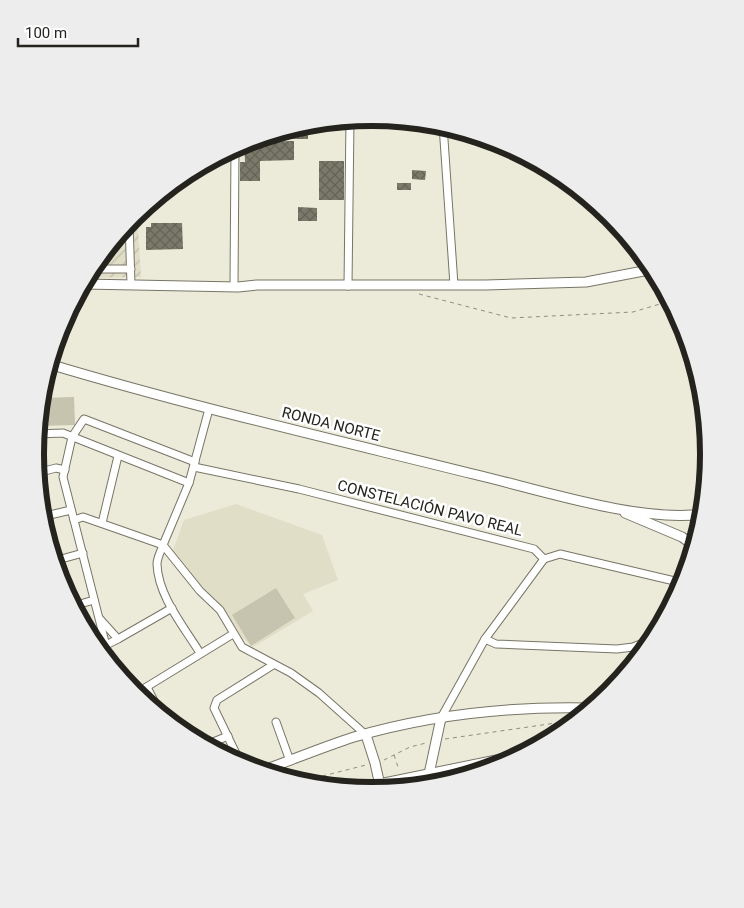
<svg xmlns="http://www.w3.org/2000/svg" width="744" height="908" viewBox="0 0 744 908" font-family="Roboto,sans-serif">
<defs>
<pattern id="industrial-furrows" width="10" height="10" patternUnits="userSpaceOnUse" patternTransform="scale(1.25)"><rect width="10" height="10" fill="#e1dec7"/><path d="M-1 1l2-2M0 10L10 0M9 11l2-2" fill="none" stroke="#c1beaa"/></pattern>
<pattern id="building-cross-hatch" width="8" height="8" patternUnits="userSpaceOnUse" patternTransform="scale(1.25)"><rect width="8" height="8" fill="#7b796a"/><path d="M0 0l8 8M0 8l8-8" fill="none" stroke="#656357"/></pattern>
</defs>
<rect width="100%" height="100%" fill="#ecead9"/>
<path fill="#e1dec7" d="M236,504L322,535L338,580L303,594L313,611L253,647L243,639L223,607L200,585L173,550L184,520Z"/>
<path fill="url(#industrial-furrows)" d="M137,213L141,277L86,278L92,267Z"/>
<g fill="#c6c3af">
<path d="M74,397L75,425L38,426L41,398Z"/>
<path d="M276,588L295,618L251,646L232,615Z"/>
</g>
<g fill="url(#building-cross-hatch)">
<path d="M290,128H308V139H288V129Z"/>
<path d="M294,141V160L260,161V181H240V162H245L244,142Z"/>
<rect x="319" y="161" width="25" height="39"/>
<path d="M412,170L426,171L425,180L412,179Z"/>
<rect x="397" y="183" width="14" height="7"/>
<path d="M298,207L317,208V221H298Z"/>
<path d="M151,223H182L183,249L146,250V227H151Z"/>
</g>
<g fill="none" stroke-linecap="round" stroke-linejoin="round">
<g stroke="#787567" stroke-width="9">
<g id="minor">
<path d="M443,125L454,285"/>
<path d="M129,222L131,284"/>
<path d="M91,269H131"/>
<path d="M234,286L235,147"/>
<path d="M348,286L350,119"/>
<path d="M37,434L63,433L189,483"/>
<path d="M194,467L299,489L534,549L544,559L560,554L683,583"/>
<path d="M37,473L56,468L65,470"/>
<path d="M41,517L71,510"/>
<path d="M74,520L83,517L163,545L189,483L209,409"/>
<path d="M102,523L118,456"/>
<path d="M163,545L200,591L220,610L242,647L291,673L319,693L366,735"/>
<path d="M163,545C161,551 157,558 157,564C158,596 184,627 200,653"/>
<path d="M54,561L83,553"/>
<path d="M73,606L94,600"/>
<path d="M100,619L118,639"/>
<path d="M485,639L496,644L617,649L633,647L653,639"/>
<path d="M106,646L63,477L72,437L84,419L195,462"/>
<path d="M98,649L118,639L172,608"/>
<path d="M147,687L161,715"/>
<path d="M135,694L233,634"/>
<path d="M441,718L485,639L544,559"/>
<path d="M276,722L290,761"/>
<path d="M206,745L228,736"/>
<path d="M241,764L214,708L217,700L273,665"/>
</g>
</g>
<g stroke="#787567" stroke-width="11">
<g id="tertiary">
<path d="M83,284L238,287L257,285H486L586,282L654,269"/>
<path d="M366,735L375,763L381,790"/>
<path d="M261,771C292,760 323,747 354,737C433,714 509,706 591,708"/>
<path d="M429,774L441,718"/>
<path d="M422,776L424,786"/>
<path d="M355,789L520,755"/>
</g>
</g>
<g stroke="#787567" stroke-width="11">
<g id="secondary">
<path d="M49,364C189,406 332,439 473,474C538,489 639,523 703,514"/>
<path d="M625,513L682,537L694,546"/>
<path d="M694,547L695,530L703,518"/>
</g>
</g>
<g stroke="#8f8e82" stroke-width="1" stroke-dasharray="4 4" stroke-linecap="butt">
<path d="M419,294L511,318L633,312L670,301"/>
<path d="M445,739L556,723H573"/>
<path d="M394,755L399,770"/>
<path d="M384,760L410,747L426,743"/>
<path d="M299,782L366,765"/>
</g>
<use href="#minor" stroke="#fff" stroke-width="7"/>
<use href="#tertiary" stroke="#fff" stroke-width="9"/>
<use href="#secondary" stroke="#fff" stroke-width="9"/>
</g>
<g text-anchor="middle" stroke-width="5" stroke-linejoin="round" paint-order="stroke">
<g font-size="15" fill="#24231d" stroke="#fff">
<text transform="translate(331 424) rotate(14)" y="5">RONDA NORTE</text>
<text transform="translate(430 508) rotate(14)" y="5">CONSTELACIÓN PAVO REAL</text>
</g>
</g>
<path d="M0 0H744V908H0ZM44 454a328 328 0 1 1 656 0a328 328 0 1 1-656 0Z" fill="#ededed" fill-rule="evenodd"/>
<path fill="none" stroke="#24231d" stroke-width="6" d="M44 454a328 328 0 1 1 656 0a328 328 0 1 1-656 0Z"/>
<path d="M18 38v8h120v-8" fill="none" stroke="#24231d" stroke-width="2.5"/>
<text x="25" y="38" font-size="15" fill="#24231d" stroke="#ffffff" stroke-width="4" paint-order="stroke">100 m</text>
</svg>
